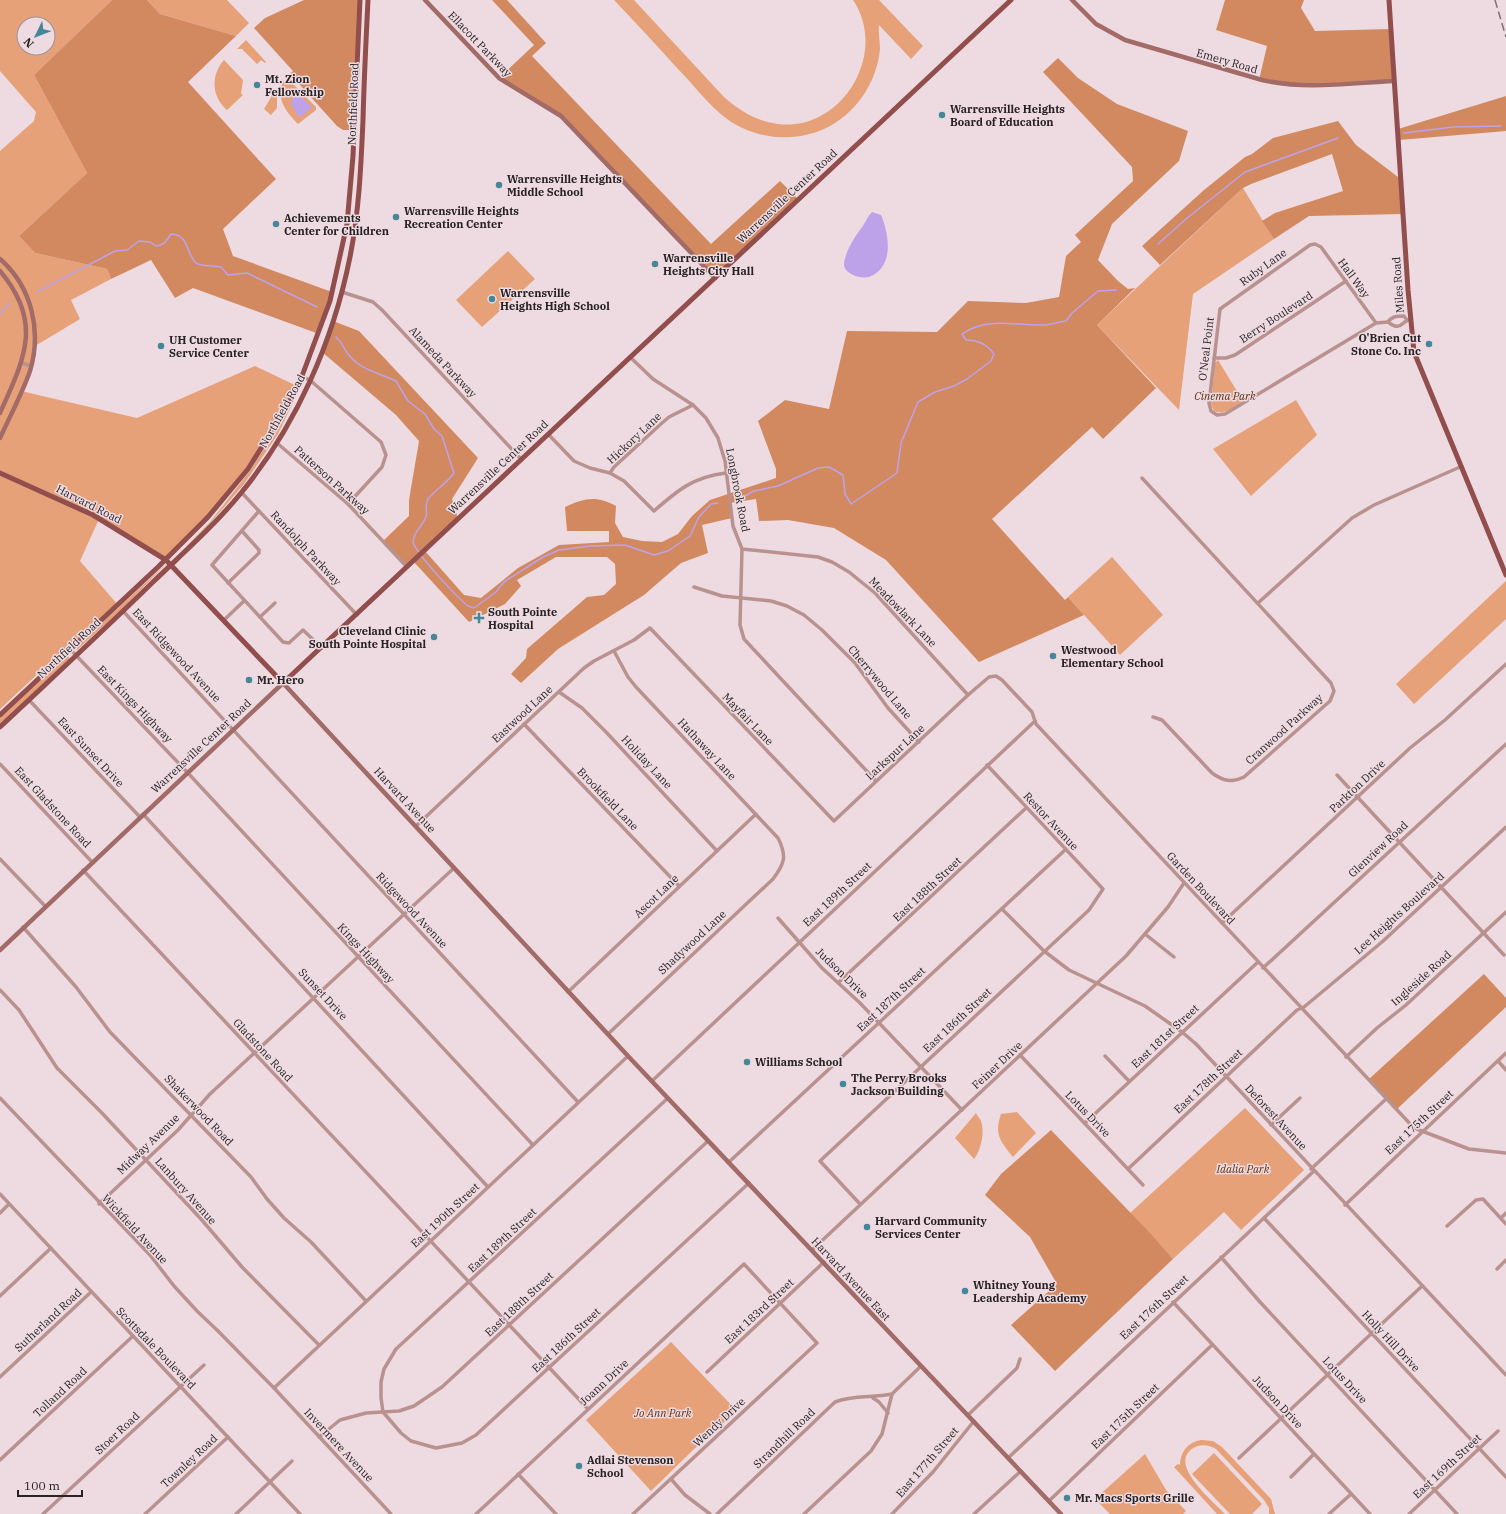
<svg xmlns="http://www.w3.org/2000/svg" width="1506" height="1514" viewBox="0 0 1506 1514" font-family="'IBM Plex Serif',serif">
<rect width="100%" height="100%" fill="#eddbe1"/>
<g fill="#e7a179" fill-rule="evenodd">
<path d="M0,0H112L34,75L87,173L19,236L35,253L107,269L111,279L71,300L80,319L35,346L32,361L21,391L137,418L255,366L297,386L287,407L233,488L166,560L99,519L80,561L118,605L66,656L69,657V659L0,724V718L61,660L57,656L0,709V151L34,121L36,112L0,71ZM24,24H48V48H24Z"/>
<path d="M147,0H227L249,23L236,36L160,14Z"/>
<path d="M614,0H634L724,97C740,111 756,121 778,124C842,132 889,53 853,0H879L923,46L911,59L879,25C878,32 880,41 880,49C877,83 855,115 824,129C792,143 755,139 727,119C708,105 694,85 678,69C657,46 636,23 614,0Z"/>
<path d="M246,40L266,62L265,63L261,60L257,64L242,49H237Z"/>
<path d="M224,60L243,80L241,94L243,95L227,110C212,97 210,76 224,60Z"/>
<path d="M289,80L316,107V110L298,124C287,113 274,97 284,81Z"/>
<path d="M277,93V108L271,115L264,109L273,94Z"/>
<path d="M1243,188L1274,239L1193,294L1179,410L1097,325Z"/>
<path d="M508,251L535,279L482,327L456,300Z"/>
<path d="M1218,360L1243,401C1235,406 1224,416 1214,411L1211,404L1215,363Z"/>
<path d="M300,387L278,434L244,484L206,528L177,556L211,521L252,468L279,425Z"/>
<path d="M1296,400L1317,435L1251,496L1213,449Z"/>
<path d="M1112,557L1163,615L1120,655L1068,597Z"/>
<path d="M168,562L120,611L77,650L76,647Z"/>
<path d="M1506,581V619L1414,704L1396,684Z"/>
<path d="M1245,1108L1304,1170L1241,1230L1224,1212L1173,1259L1130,1213Z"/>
<path d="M1017,1112L1036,1133L1013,1157C1000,1141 994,1135 1001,1114Z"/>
<path d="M976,1113C977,1116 981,1119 981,1121C985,1132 981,1151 974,1159L955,1138Z"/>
<path d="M671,1342L737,1411L693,1450L651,1491L586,1420Z"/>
<path d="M1201,1440L1213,1441L1222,1447L1271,1499L1275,1514H1269V1508L1264,1500L1216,1449C1210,1445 1202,1444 1195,1447C1165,1463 1213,1501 1225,1514H1217L1174,1467L1178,1464L1180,1465C1180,1452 1188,1442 1201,1440Z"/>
<path d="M1214,1453L1262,1504L1252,1514H1230L1192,1474Z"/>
<path d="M1145,1454L1166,1490L1186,1511L1183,1514H1110L1095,1499Z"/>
</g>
<g fill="#d28960">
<path d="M112,0H147L160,14L236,36L188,82L276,179L223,229L233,256L332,292L319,334L193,288L175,298L151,260L111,279L107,269L35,253L19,236L87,173L34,75Z"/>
<path d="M304,0H360L354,130H343L337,126L290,74L293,71L254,28L265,18Z"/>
<path d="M492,0H507L546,43L532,56L711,244L780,181L798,199L715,278L561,116L499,78L534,45Z"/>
<path d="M1225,0H1304L1301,8L1315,31L1391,29L1394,81L1316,86L1259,80L1267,46L1216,30Z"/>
<path d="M1058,58L1078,78L1117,104L1188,131L1179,161L1112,224L1098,260L1118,281L1128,289L1135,288L1097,325L1156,388L1103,439L1092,427L992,519L1065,600L1068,597L1084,615L979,662L886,560L834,528L788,520L759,521L756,499L730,503L732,518L702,525L708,553L681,563L644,595L558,649L521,683L511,674L526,658L527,649L587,597L604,595L616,584L615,564L607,557H556L517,580L521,586L505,604L469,622L414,562L407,567L383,541L409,516V500L419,441L396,415L322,352L333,321L359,331L478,458L452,499L458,519L425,551L464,595L481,598L518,568L559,545L609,542V531H567L565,507C584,498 597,495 616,506L615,523L623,537L642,541L662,542L678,534L692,516L710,500L776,478V469L758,421L785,400L829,409L847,331L937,332L968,301L1026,303L1059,297L1066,256L1081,242L1075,235L1133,181L1132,167L1043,72Z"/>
<path d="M1506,96V131L1399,140L1398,129Z"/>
<path d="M1338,121L1356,145L1402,180L1403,214L1309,216L1274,239L1262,221L1275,213L1343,191L1332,154L1251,184L1243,188L1160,265L1142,246L1204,190L1245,157L1252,154L1273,138Z"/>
<path d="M1484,974L1506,998V1007L1396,1110L1368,1080Z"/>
<path d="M1051,1130L1149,1232L1173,1259L1055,1371L1011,1325L1057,1284L1030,1237L985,1195L1001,1174Z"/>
</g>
<g fill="#bda2ea">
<path d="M294,91L312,107L302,116H298L291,104Z"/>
<path d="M872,212L881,215C889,234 895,267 869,277C862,279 845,275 844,265C844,254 854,238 860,230C865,224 867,217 872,212Z"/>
</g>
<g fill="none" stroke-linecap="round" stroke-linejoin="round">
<g stroke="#bda2ea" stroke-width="1.5">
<path d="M1404,133L1453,127L1501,126"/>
<path d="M1158,244L1186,219L1245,172L1338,138"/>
<path d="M37,292L115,251L127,250L139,241L150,242L156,246C165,245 166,241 171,234C189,234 186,254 196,263C201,267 214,265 221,267L228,275L247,273L317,307"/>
<path d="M0,314L10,303"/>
<path d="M336,337C344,344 343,348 348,354C360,370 379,373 396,381L408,401L425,414L434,429L442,436L454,473C447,483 435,490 428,499C424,506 428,511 426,517C423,525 414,532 413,541C413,551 459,599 468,606L474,608L496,592L504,582L543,557L559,550L590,546L625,545L654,555L668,551L690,536L699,517L711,504L718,503"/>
<path d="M741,498L754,491L778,486L818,468L829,467L843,475L845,494L851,504L897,473L901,443L918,402L935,392L954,386L967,379L991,361L994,354C987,344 978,340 966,340L962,334C988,316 1015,326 1045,325C1052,324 1059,322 1066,321L1072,313L1098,291L1116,290"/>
</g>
<g stroke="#b9928f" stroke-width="3.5">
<path d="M342,292L373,302L382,310L521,459"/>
<path d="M1407,320L1404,316C1397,316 1392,316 1388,322C1401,332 1401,322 1410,319"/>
<path d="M1376,323L1321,247L1315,244L1310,245L1220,309L1209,403L1211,411L1217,415L1225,414L1376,323L1388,322"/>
<path d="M630,357L653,379L693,405L706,418L718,438L725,461L733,526L742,549L740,625L744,639L876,781"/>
<path d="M1214,358H1226L1235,355L1346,281"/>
<path d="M22,363L31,366"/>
<path d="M302,376L311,381L381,442L386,455L382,467L348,504"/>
<path d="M548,434L574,461L590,468L610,473L624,481L654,511C678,490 693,477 726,473"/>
<path d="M277,443L348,504L407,567"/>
<path d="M610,473L614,467L662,423L669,417L693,405"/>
<path d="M1142,478L1331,683L1334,691L1330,701L1244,777C1232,783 1223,781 1212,773L1162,720L1153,717"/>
<path d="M242,493L357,615"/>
<path d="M259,511L212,565L283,642L289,643L303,630L322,648"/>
<path d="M742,549L818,557L832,562L849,572L875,593L968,695"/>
<path d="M228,583L259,553V550L242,531"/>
<path d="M694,587L722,596L771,601L787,606L804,615L822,630L855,663L888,708L919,742"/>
<path d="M1258,603L1352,518L1374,505L1460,467"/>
<path d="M123,611L578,1102"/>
<path d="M260,617L275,603"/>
<path d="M224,620L244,601"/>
<path d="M70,649L187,772L533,1145"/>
<path d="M559,692L582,708L606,732L717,851"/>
<path d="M29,700L140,817"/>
<path d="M524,724L679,886"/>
<path d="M0,764L92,862"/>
<path d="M1337,775L1504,955"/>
<path d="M143,814L488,1187"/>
<path d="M416,826L584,668L594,661L634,640L650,628L834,821L968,695L989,677L996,676L1002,680L1032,712L1036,724L1414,1128L1469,1149L1506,1153"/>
<path d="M0,859L45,906"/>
<path d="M83,870L588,1409"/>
<path d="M1002,909L1044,951L1069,970L1145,1006L1182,1032L1196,1044L1506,1375"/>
<path d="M778,918L822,968L860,1003L962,1110"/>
<path d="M1222,923L1410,748L1445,720L1506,664"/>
<path d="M23,927L76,987L110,1032L251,1177L267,1199L284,1218L311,1242L366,1301"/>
<path d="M1145,934L1174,957"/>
<path d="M1263,968L1506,744"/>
<path d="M839,982L1026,808"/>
<path d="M0,990L19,1010L57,1068L101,1112L201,1219L242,1267L319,1345"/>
<path d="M568,992L756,814"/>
<path d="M608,1034L773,879C785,863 787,856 778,838L636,687L628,677L614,651"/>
<path d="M1020,1055L1143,1185"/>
<path d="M1105,1056L1129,1081"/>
<path d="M1346,1057L1377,1028L1406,1005L1506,912"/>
<path d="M1498,1061L1506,1070"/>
<path d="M652,1081L1035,721"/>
<path d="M0,1098L150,1255L174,1286L197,1311L218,1331L274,1388L391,1514"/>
<path d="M668,1098L396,1349L384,1369L381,1382V1398L383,1412L401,1433L411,1441L436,1448L462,1443L476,1435L749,1183"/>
<path d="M1085,1123L1258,962"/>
<path d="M1271,1125L1300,1098"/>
<path d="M729,1162L1065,850"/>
<path d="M1128,1169L1297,1010L1304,1007L1382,942L1506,827"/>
<path d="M1311,1169L1386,1099"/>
<path d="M0,1194L300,1514"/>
<path d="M99,1204L178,1130L210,1094L454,868"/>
<path d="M860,1204L820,1161L1089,910L1103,889L987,765"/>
<path d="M1345,1205L1506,1053"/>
<path d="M0,1213L9,1204"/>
<path d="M1264,1218L1506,1477"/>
<path d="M1501,1218L1506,1213"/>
<path d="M1447,1226L1476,1200L1483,1199L1506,1224"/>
<path d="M812,1250L1126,956L1168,907L1184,883"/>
<path d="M1221,1257L1260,1302L1457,1514"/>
<path d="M1497,1269L1506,1260"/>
<path d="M0,1296L51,1248"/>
<path d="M1173,1302L1370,1514"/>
<path d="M707,1372L824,1262"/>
<path d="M0,1377L91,1292"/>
<path d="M274,1388L628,1056"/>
<path d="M873,1398L879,1402L888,1413"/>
<path d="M968,1415L1017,1368L1020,1359"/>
<path d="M319,1437L340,1420L366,1413L399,1411L414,1406L442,1387L708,1141"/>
<path d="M1008,1458L1314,1171"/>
<path d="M1239,1458L1422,1286"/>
<path d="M0,1460L133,1336"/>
<path d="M518,1474L556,1514"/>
<path d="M1291,1477L1314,1454"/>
<path d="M671,1479L685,1495L710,1514"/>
<path d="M1049,1501L1212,1345"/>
<path d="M43,1514L204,1365"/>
<path d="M145,1514L228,1437"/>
<path d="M236,1514L292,1461"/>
<path d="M476,1514L744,1264L817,1343L633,1514"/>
<path d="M717,1514L835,1402C853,1395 872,1398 892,1394"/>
<path d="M804,1514L871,1451L882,1434L892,1394L921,1366"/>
<path d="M892,1514L933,1472L974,1421"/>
<path d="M974,1514L1021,1471"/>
<path d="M1329,1514L1351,1494"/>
<path d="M1409,1514L1498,1431"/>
</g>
<g stroke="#a26b68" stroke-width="4.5">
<path d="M425,0L499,78L561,116L715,278"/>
<path d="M1072,0L1096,24L1125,40L1262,80C1306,90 1350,83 1394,81"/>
<path d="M0,259C32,287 42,331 30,371C22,394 10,416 0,438"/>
<path d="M0,271C44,323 24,359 0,413"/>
<path d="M0,950L283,683L628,1056L1061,1514"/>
</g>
<g stroke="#914e4c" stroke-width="5">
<path d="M1389,0L1408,290L1414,352L1506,575"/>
<path d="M0,473L93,515L166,560L283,683L1011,0"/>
<path d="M0,715L158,567L208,517L248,469L287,407L302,376L330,301L347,224L353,156L360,0"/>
<path d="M0,727C51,679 103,631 153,582C183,553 214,526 241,493C296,426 333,342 350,257C359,212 361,166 363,120C364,80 366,40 368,0"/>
</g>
<path stroke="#7e7276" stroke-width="1.5" stroke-dasharray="8 4" stroke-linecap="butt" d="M1495,0L1506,37"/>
</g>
<g fill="#468699" stroke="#eddbe1" stroke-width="1.5">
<circle cx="257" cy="85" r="4"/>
<circle cx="942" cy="115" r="4"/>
<circle cx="499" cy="185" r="4"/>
<circle cx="396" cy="217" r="4"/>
<circle cx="276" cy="224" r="4"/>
<circle cx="655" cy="264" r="4"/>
<circle cx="492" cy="299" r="4"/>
<circle cx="1429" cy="344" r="4"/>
<circle cx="161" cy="346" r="4"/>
<path d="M477 612h4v4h4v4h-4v4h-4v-4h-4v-4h4z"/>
<circle cx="434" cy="637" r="4"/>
<circle cx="1053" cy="656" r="4"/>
<circle cx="249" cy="680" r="4"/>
<circle cx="747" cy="1062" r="4"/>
<circle cx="843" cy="1084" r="4"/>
<circle cx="867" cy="1227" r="4"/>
<circle cx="965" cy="1291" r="4"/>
<circle cx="579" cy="1466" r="4"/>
<circle cx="1067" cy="1498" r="4"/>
</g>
<g text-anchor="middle" stroke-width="3" stroke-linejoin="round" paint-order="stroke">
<g font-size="11" fill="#282224" stroke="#eddbe1">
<text transform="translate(480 44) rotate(46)" y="4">Ellacott Parkway</text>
<text transform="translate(1227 61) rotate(16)" y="4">Emery Road</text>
<text transform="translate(353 104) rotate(-88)" y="4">Northfield Road</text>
<text transform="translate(787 196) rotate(-43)" y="4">Warrensville Center Road</text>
<text transform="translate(1263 267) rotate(-36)" y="4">Ruby Lane</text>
<text transform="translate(1354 278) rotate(54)" y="4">Hall Way</text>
<text transform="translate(1398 285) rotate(-94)" y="4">Miles Road</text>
<text transform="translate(1276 317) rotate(-33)" y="4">Berry Boulevard</text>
<text transform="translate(1206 349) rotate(-83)" y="4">O'Neal Point</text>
<text transform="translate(443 362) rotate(47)" y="4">Alameda Parkway</text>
<text transform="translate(282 411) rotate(-61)" y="4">Northfield Road</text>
<text transform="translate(634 438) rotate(-43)" y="4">Hickory Lane</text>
<text transform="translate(498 467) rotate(-43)" y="4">Warrensville Center Road</text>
<text transform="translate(332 480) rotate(42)" y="4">Patterson Parkway</text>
<text transform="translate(738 490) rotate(79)" y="4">Longbrook Road</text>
<text transform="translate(89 504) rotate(27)" y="4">Harvard Road</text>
<text transform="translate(306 548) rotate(47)" y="4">Randolph Parkway</text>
<text transform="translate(903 612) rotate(46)" y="4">Meadowlark Lane</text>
<text transform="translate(69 648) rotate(-43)" y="4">Northfield Road</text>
<text transform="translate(177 655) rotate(47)" y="4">East Ridgewood Avenue</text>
<text transform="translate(880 682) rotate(50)" y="4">Cherrywood Lane</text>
<text transform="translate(135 704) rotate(46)" y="4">East Kings Highway</text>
<text transform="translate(522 714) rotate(-43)" y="4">Eastwood Lane</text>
<text transform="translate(748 719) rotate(46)" y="4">Mayfair Lane</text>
<text transform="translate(1284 729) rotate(-42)" y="4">Cranwood Parkway</text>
<text transform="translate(201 746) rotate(-43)" y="4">Warrensville Center Road</text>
<text transform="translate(707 749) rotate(47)" y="4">Hathaway Lane</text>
<text transform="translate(91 752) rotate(47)" y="4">East Sunset Drive</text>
<text transform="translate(895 752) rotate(-43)" y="4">Larkspur Lane</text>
<text transform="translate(647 762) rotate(47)" y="4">Holiday Lane</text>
<text transform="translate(1357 786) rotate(-43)" y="4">Parkton Drive</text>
<text transform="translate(608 799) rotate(46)" y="4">Brookfield Lane</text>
<text transform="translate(405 800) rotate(47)" y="4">Harvard Avenue</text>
<text transform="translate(53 807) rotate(47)" y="4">East Gladstone Road</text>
<text transform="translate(1051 821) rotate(47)" y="4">Restor Avenue</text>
<text transform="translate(1378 849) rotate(-43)" y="4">Glenview Road</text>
<text transform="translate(1201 888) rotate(47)" y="4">Garden Boulevard</text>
<text transform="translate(927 889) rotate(-43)" y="4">East 188th Street</text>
<text transform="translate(837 894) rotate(-43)" y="4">East 189th Street</text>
<text transform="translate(656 896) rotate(-44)" y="4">Ascot Lane</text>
<text transform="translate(412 910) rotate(47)" y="4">Ridgewood Avenue</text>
<text transform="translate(1399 913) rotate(-42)" y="4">Lee Heights Boulevard</text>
<text transform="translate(692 942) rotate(-43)" y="4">Shadywood Lane</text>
<text transform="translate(366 953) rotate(47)" y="4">Kings Highway</text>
<text transform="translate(842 973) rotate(44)" y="4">Judson Drive</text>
<text transform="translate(1421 978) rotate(-42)" y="4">Ingleside Road</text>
<text transform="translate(323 994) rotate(47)" y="4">Sunset Drive</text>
<text transform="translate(891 999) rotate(-43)" y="4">East 187th Street</text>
<text transform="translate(957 1020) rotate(-43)" y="4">East 186th Street</text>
<text transform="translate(1165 1036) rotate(-43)" y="4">East 181st Street</text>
<text transform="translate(263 1050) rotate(47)" y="4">Gladstone Road</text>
<text transform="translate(997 1065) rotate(-43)" y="4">Feiner Drive</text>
<text transform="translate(1208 1081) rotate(-43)" y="4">East 178th Street</text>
<text transform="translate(199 1110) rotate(46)" y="4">Shakerwood Road</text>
<text transform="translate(1088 1114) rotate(46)" y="4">Lotus Drive</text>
<text transform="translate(1276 1117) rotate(47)" y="4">Deforest Avenue</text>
<text transform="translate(1419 1122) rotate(-43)" y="4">East 175th Street</text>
<text transform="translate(148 1144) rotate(-44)" y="4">Midway Avenue</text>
<text transform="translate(186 1191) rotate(48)" y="4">Lanbury Avenue</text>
<text transform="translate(445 1215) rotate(-43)" y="4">East 190th Street</text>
<text transform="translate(135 1229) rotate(47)" y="4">Wickfield Avenue</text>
<text transform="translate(502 1240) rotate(-43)" y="4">East 189th Street</text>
<text transform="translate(851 1279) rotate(47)" y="4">Harvard Avenue East</text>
<text transform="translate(519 1304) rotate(-43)" y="4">East 188th Street</text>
<text transform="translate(1154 1307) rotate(-43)" y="4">East 176th Street</text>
<text transform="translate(759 1311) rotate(-43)" y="4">East 183rd Street</text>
<text transform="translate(48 1320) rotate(-43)" y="4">Sutherland Road</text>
<text transform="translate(566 1340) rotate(-43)" y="4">East 186th Street</text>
<text transform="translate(1391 1341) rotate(47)" y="4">Holly Hill Drive</text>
<text transform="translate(156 1348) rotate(46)" y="4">Scottsdale Boulevard</text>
<text transform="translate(1345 1380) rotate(47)" y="4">Lotus Drive</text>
<text transform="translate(604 1382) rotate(-43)" y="4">Joann Drive</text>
<text transform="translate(60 1392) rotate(-43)" y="4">Tolland Road</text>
<text transform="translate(1278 1402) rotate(47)" y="4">Judson Drive</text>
<text transform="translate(1125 1416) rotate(-44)" y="4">East 175th Street</text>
<text transform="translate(719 1422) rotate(-43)" y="4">Wendy Drive</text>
<text transform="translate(117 1433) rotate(-43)" y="4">Stoer Road</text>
<text transform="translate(784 1438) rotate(-44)" y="4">Strandhill Road</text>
<text transform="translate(339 1445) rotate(47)" y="4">Invermere Avenue</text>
<text transform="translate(189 1461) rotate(-43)" y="4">Townley Road</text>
<text transform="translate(927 1462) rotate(-49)" y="4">East 177th Street</text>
<text transform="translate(1447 1466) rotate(-43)" y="4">East 169th Street</text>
</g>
<g font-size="11" font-weight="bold" fill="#282224" stroke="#eddbe1" text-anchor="start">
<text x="265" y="83">Mt. Zion<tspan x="265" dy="13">Fellowship</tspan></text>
<text x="950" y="113">Warrensville Heights<tspan x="950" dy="13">Board of Education</tspan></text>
<text x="507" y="183">Warrensville Heights<tspan x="507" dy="13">Middle School</tspan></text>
<text x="404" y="215">Warrensville Heights<tspan x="404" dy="13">Recreation Center</tspan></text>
<text x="284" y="222">Achievements<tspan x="284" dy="13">Center for Children</tspan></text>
<text x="663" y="262">Warrensville<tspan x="663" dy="13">Heights City Hall</tspan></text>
<text x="500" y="297">Warrensville<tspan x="500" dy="13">Heights High School</tspan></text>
<text x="1421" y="342" text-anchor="end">O'Brien Cut<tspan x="1421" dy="13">Stone Co. Inc</tspan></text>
<text x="169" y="344">UH Customer<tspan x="169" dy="13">Service Center</tspan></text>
<text x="488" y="616">South Pointe<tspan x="488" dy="13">Hospital</tspan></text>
<text x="426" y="635" text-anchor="end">Cleveland Clinic<tspan x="426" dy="13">South Pointe Hospital</tspan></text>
<text x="1061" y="654">Westwood<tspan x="1061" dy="13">Elementary School</tspan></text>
<text x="257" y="684">Mr. Hero</text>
<text x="755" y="1066">Williams School</text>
<text x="851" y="1082">The Perry Brooks<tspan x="851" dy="13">Jackson Building</tspan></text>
<text x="875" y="1225">Harvard Community<tspan x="875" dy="13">Services Center</tspan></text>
<text x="973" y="1289">Whitney Young<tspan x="973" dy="13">Leadership Academy</tspan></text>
<text x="587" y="1464">Adlai Stevenson<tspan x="587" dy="13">School</tspan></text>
<text x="1075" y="1502">Mr. Macs Sports Grille</text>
</g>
<g font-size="11" font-style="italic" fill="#5f2f10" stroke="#eddbe1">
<text x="1225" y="400">Cinema Park</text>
<text x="1243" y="1173">Idalia Park</text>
<text x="663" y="1417">Jo Ann Park</text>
</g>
</g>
<g transform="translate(36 36) rotate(227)"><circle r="19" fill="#eddbe1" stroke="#9e9195"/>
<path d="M0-3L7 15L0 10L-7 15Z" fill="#468699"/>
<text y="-6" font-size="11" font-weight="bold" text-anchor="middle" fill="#282224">N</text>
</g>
<path d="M18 1490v6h64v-6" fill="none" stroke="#282224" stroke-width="2"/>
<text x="24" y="1490" font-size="12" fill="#282224" stroke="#eddbe1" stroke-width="3" paint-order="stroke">100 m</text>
</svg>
